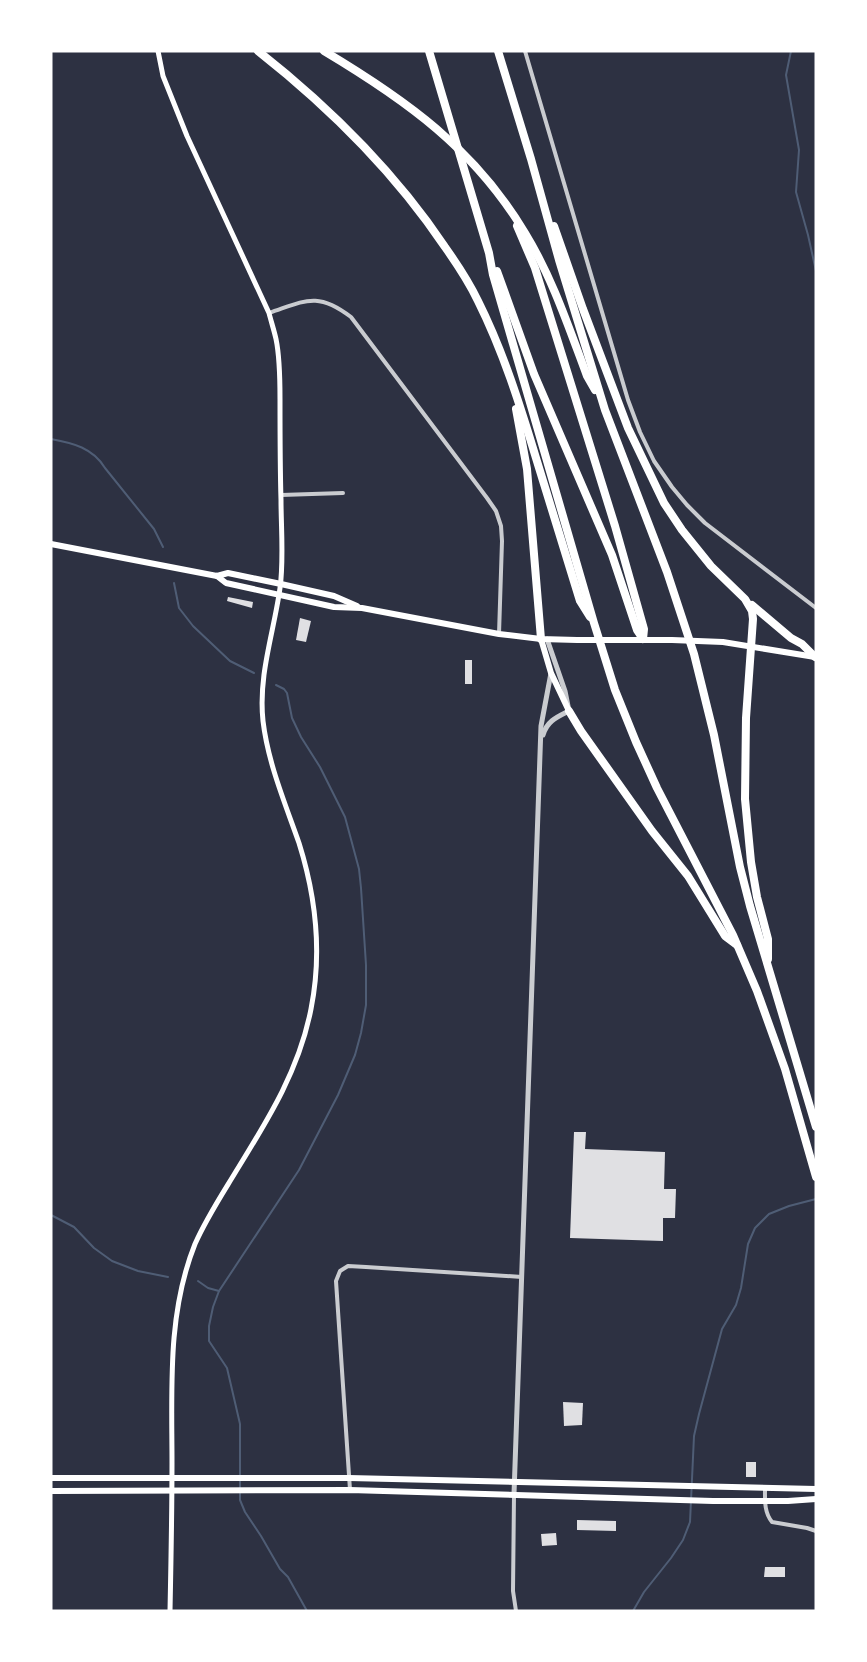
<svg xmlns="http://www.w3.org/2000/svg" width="867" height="1662" viewBox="0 0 867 1662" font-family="'Exo 2',sans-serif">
<rect width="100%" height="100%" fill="#2d3142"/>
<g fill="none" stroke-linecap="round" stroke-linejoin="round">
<g stroke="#4f5d75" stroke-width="2">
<path d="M791,51L786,75L799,150L796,192L808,235L816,271"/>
<path d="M51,439C73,443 93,448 105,468L154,529L163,547"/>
<path d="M174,583L179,608L193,626L230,661L254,673"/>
<path d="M276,685L284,689L287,693L292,718L301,737L320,767L345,817L359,869L361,888L366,965V1005L361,1033L355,1055L338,1095L299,1170L219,1291L213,1307L209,1326V1341L227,1368L240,1424V1500L245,1512L261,1536L280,1569L288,1577L307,1611"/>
<path d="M51,1215L74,1227L94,1248L112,1261L138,1271L168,1277"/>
<path d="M198,1281L208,1288L219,1291"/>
<path d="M633,1611L644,1592L671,1558L683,1540L690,1522L694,1436L699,1414L722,1329L736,1305L741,1288L748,1244L755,1228L769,1214L789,1206L816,1199"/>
</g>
</g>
<g fill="#e0e0e3">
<path d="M228,597L253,602L252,608L227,601Z"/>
<path d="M300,618L311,621L306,642L296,640Z"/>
<rect x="465" y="660" width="7" height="24"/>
<path d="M574,1132H586L585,1149L665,1152L664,1189H676L675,1218H663V1241L570,1238Z"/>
<path d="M563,1402L583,1403L582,1425L564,1426Z"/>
<rect x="746" y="1462" width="10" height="15"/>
<path d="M577,1520L616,1521V1531L577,1530Z"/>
<path d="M556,1533L557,1545L542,1546L541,1534Z"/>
<path d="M765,1567H785V1577H764Z"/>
</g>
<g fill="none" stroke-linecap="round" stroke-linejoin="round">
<g stroke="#caccd0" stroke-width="4">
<path d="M525,51L628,400L640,432L654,461L672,487L687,505L705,523L816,608"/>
<path d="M269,313C305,301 317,291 351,317L487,498L496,511L501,526L502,541L499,634"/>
<path d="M281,495L343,493"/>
<path d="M765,1488C765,1500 764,1512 772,1522L807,1528L816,1531"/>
<path d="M350,1490L337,1296L336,1281L340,1271L348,1266L366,1267L522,1277"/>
<path d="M514,1495L513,1591L516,1611"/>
</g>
<g stroke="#caccd0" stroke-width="5">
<path d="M543,735C547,721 557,717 569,711L565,691L547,639"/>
<path d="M514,1494L541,726L551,673"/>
</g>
<path stroke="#fff" stroke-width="5" d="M158,51L163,76L187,136L269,313C271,321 274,330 276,339C280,358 280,379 280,399C280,433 280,467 281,500C281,528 284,560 280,588C274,632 258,675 263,721C268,763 285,803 299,843C316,897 322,954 311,1009C299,1071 267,1121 235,1173C221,1196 206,1219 195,1244C167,1314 172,1388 172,1463C172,1512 171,1562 170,1611"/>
<g stroke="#fff" stroke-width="6">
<path d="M51,544L217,576L228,573L281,584L334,596L357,606"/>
<path d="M217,576L226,583L334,607L362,608L499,634L541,639L577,640H672L723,642L815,657"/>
<path d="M541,639L551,673L569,711"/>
<path d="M51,1478H349L816,1489"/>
<path d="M51,1491L350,1490L713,1501H788L816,1499"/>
</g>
<g stroke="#fff" stroke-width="8">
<path d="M258,51C329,107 394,171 445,247C457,264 469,282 478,301C503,351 520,405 536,458C551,506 566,554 580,601L590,617"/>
<path d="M324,51C406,100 475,149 525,233C552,277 569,328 587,376L595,390"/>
<path d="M429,51L489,253L493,275L594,623L615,690L636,742L657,788L733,935L757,991L785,1069L816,1177"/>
<path d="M498,51L531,159L559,260L605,410L667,572L694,654L714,735L740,867L750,906L816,1127"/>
<path d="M517,226L535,268L615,526L644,629L643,639"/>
<path d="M554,226L583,309L628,428L664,503L682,530L711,566L745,599L752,611L753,619L746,718L745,799L751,862L757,897L768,939V959"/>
<path d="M497,271L534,374L612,555L637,630L643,639"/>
<path d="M516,409L527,469L541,639"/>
<path d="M752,605L791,638L802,644L815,657"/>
<path d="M569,711L581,731L652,831L688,876L725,936L737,945"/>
</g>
</g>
<rect width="867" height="1662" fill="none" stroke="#ffffff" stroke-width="105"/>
</svg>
